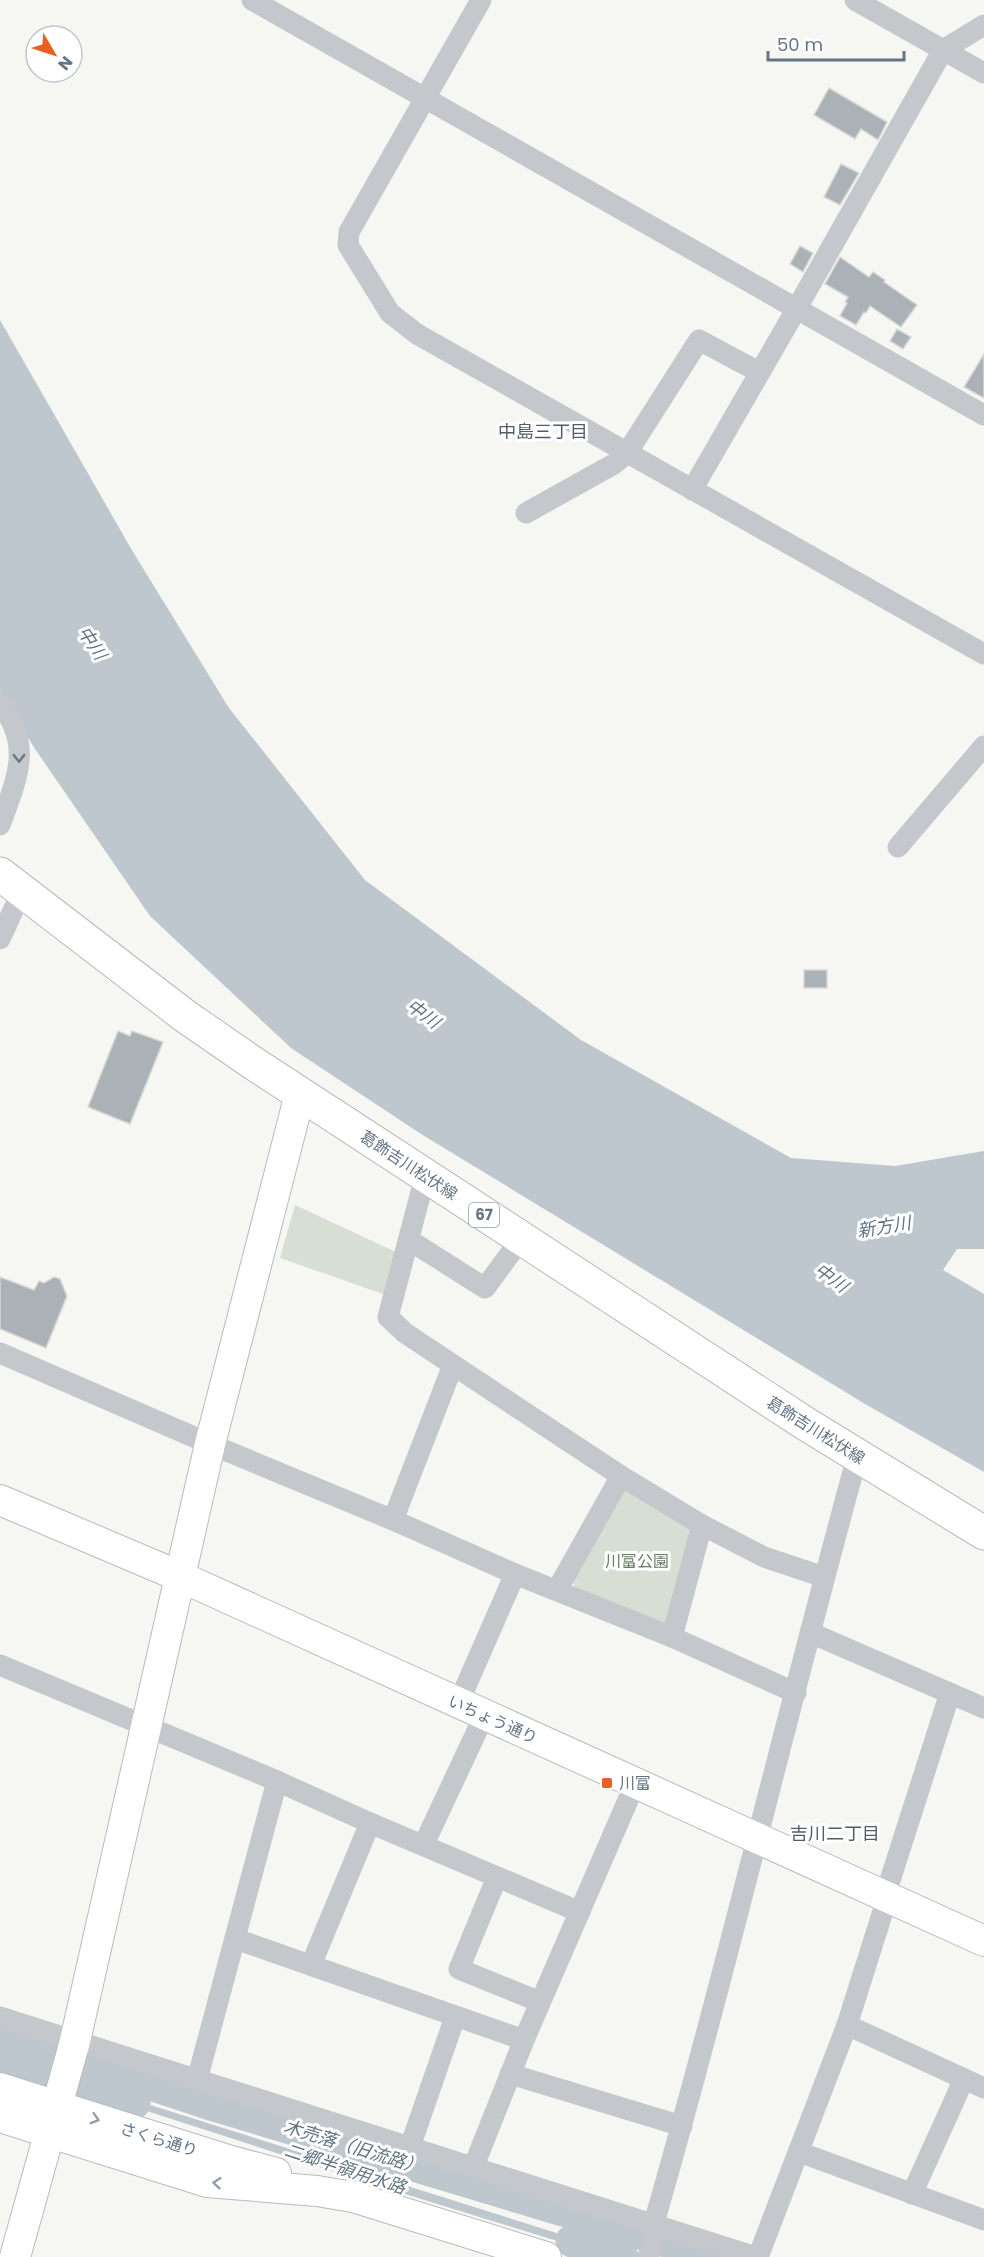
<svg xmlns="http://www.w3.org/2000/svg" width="984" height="2257" viewBox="0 0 984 2257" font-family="Poppins,'Noto Sans JP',sans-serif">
<rect width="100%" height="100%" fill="#f6f6f3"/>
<g fill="#d7ded4">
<path d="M295,1205L398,1253L386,1295L280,1258Z"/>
<path d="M621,1488L693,1525L666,1626L575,1588L572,1579Z"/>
<path d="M0,2025L50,2041L37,2084L0,2072Z"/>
</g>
<g fill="#bec7cd">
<path d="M0,320L133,552L229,708L365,880L581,1040L791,1158L895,1166L984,1151V1249H957L943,1270L984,1294V1472L865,1404L421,1134L291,1048L150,916L35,749L0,692Z"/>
<path d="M0,2056L43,2070L41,2076L0,2064Z"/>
<path d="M93,2087L617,2252L616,2257H609L360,2180L91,2093Z"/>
</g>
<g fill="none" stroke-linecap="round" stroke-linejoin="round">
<g stroke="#bec7cd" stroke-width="33">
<path d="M0,2034L214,2105L663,2240L707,2257"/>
<path d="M0,2060L134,2103"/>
<path d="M572,2241L622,2257"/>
</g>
</g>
<g fill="#aab2b8" stroke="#d8d8d5" stroke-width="1.5">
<path d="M829,88L887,122L878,140L861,129L855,139L814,115Z"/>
<path d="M841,164L859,173L840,205L824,197Z"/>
<path d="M800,246L813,253L803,272L790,264Z"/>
<path d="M840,257L869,277L873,272L885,280L884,282L917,305L901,327L870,306L866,313L864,312L856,325L840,316L847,303L845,302L848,297L825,284Z"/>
<path d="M897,329L911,337L903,349L890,341Z"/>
<path d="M984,354V398L964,387Z"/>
<rect x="804" y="970" width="23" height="18"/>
<path d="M118,1031L130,1036L132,1031L163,1042L130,1124L88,1107Z"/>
<path d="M0,1277L34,1290L39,1281L44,1283L54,1277L60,1279L67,1296L46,1348L0,1329Z"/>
</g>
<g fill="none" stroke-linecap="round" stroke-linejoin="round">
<g stroke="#b6bbc0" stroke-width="32">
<g id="secondary">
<path d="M0,1500L179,1576L984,1941"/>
<path d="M0,2088L231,2161L276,2173"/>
<path d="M0,2117L207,2182L317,2191L353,2197L546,2257"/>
<path d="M15,2257L75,2041L210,1444L300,1094"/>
</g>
</g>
<g stroke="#b7bbbf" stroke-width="35">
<path id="primary" d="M0,874L185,1016L253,1063L806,1424L984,1533"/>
</g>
<g stroke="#c4c7cb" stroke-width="21">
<path d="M252,0L984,415"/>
<path d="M481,0L349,232L348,245L390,313L417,334L984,654"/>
<path d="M855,0L984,73"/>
<path d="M692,490L797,308L943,50L984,25"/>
<path d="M526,513L614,464L627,453L699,340L759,372"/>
<path d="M0,704C34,745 16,781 0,825"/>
<path d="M898,847L984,746"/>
<path d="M0,939L22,891"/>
<path d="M430,1179L421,1192L388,1317L405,1333L512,1404L621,1476L702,1525L764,1557L824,1577"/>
<path d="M409,1240L485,1288L521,1239"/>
<path d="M0,1353L210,1444L393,1520L515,1574L672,1637L796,1693"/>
<path d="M393,1520L453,1365"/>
<path d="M557,1590L621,1476"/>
<path d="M811,1633L984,1708"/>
<path d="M672,1637L702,1525"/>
<path d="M0,1665L277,1781L370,1823L580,1912"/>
<path d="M458,1704L515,1574"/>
<path d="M424,1844L484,1716"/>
<path d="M497,1877L459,1969L540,2002"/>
<path d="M236,1939L524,2040"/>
<path d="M311,1965L370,1823"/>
<path d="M0,2017L756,2257"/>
<path d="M847,2025L984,2088"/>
<path d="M510,2074L682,2126"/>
<path d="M197,2080L277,1781"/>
<path d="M410,2147L455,2017"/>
<path d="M799,2152L984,2220"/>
<path d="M473,2168L524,2040L635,1784"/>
<path d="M912,2194L964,2079"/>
<path d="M654,2223C727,1969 787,1712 857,1457"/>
<path d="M648,2257L658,2224"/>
<path d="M758,2257L847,2025L884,1908L885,1896L950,1693"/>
</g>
<use href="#secondary" stroke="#fff" stroke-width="30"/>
<use href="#primary" stroke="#fff" stroke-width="33"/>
</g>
<defs><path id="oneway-chevron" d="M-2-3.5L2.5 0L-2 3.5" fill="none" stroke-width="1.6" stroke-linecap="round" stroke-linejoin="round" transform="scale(1.5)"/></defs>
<use stroke="#697888" href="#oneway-chevron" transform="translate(19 758) rotate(89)"/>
<g stroke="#929eaa">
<use href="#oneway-chevron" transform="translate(95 2119) rotate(17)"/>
<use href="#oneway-chevron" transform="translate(217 2183) rotate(-175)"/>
</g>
<rect fill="#e86122" stroke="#fff" stroke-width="2" x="601" y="1777" width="12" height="12" rx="3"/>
<g text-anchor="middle" stroke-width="6" stroke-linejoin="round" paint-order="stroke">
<rect fill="#fff" stroke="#929eaa" stroke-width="1.5" x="469" y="1203" width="30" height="24" rx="4.5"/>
<g font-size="15" font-weight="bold" fill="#647485">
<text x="484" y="1220">67</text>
</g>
<g font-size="16" fill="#647485" stroke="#fff">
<text transform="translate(409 1165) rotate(33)" y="6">葛飾吉川松伏線</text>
<text transform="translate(816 1430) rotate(32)" y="6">葛飾吉川松伏線</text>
<text transform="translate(493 1719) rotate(24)" y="6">いちょう通り</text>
<text transform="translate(159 2139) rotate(17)" y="6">さくら通り</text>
</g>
<g font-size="16" fill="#667c63" stroke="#fff">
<text x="637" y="1567">川富公園</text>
</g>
<g font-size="16" fill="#647485" stroke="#fff" text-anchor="start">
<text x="619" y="1789">川富</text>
</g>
<g font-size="18" fill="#535d6a" stroke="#fff">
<text x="543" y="438">中島三丁目</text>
<text x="835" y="1840">吉川二丁目</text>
</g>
<g font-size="18" font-style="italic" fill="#607681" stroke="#fff">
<text transform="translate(92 643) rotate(56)" y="6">中川</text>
<text transform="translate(423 1014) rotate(36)" y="6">中川</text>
<text transform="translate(884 1227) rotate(-9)" y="6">新方川</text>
<text transform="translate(831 1278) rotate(36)" y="6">中川</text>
<text transform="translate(353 2147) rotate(17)" y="6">木売落（旧流路）</text>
<text transform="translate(345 2169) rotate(18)" y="6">二郷半領用水路</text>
</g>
</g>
<g transform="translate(54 54) rotate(129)"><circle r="28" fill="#ffffff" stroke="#c1c7ce" stroke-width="1.5"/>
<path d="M0-4.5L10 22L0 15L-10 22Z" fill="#e86122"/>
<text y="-9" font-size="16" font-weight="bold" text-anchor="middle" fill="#647485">N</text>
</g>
<path d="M768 51v9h136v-9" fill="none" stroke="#647485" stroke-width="3"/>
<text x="777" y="51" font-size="18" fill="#647485" stroke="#ffffff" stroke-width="4.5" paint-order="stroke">50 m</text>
</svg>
